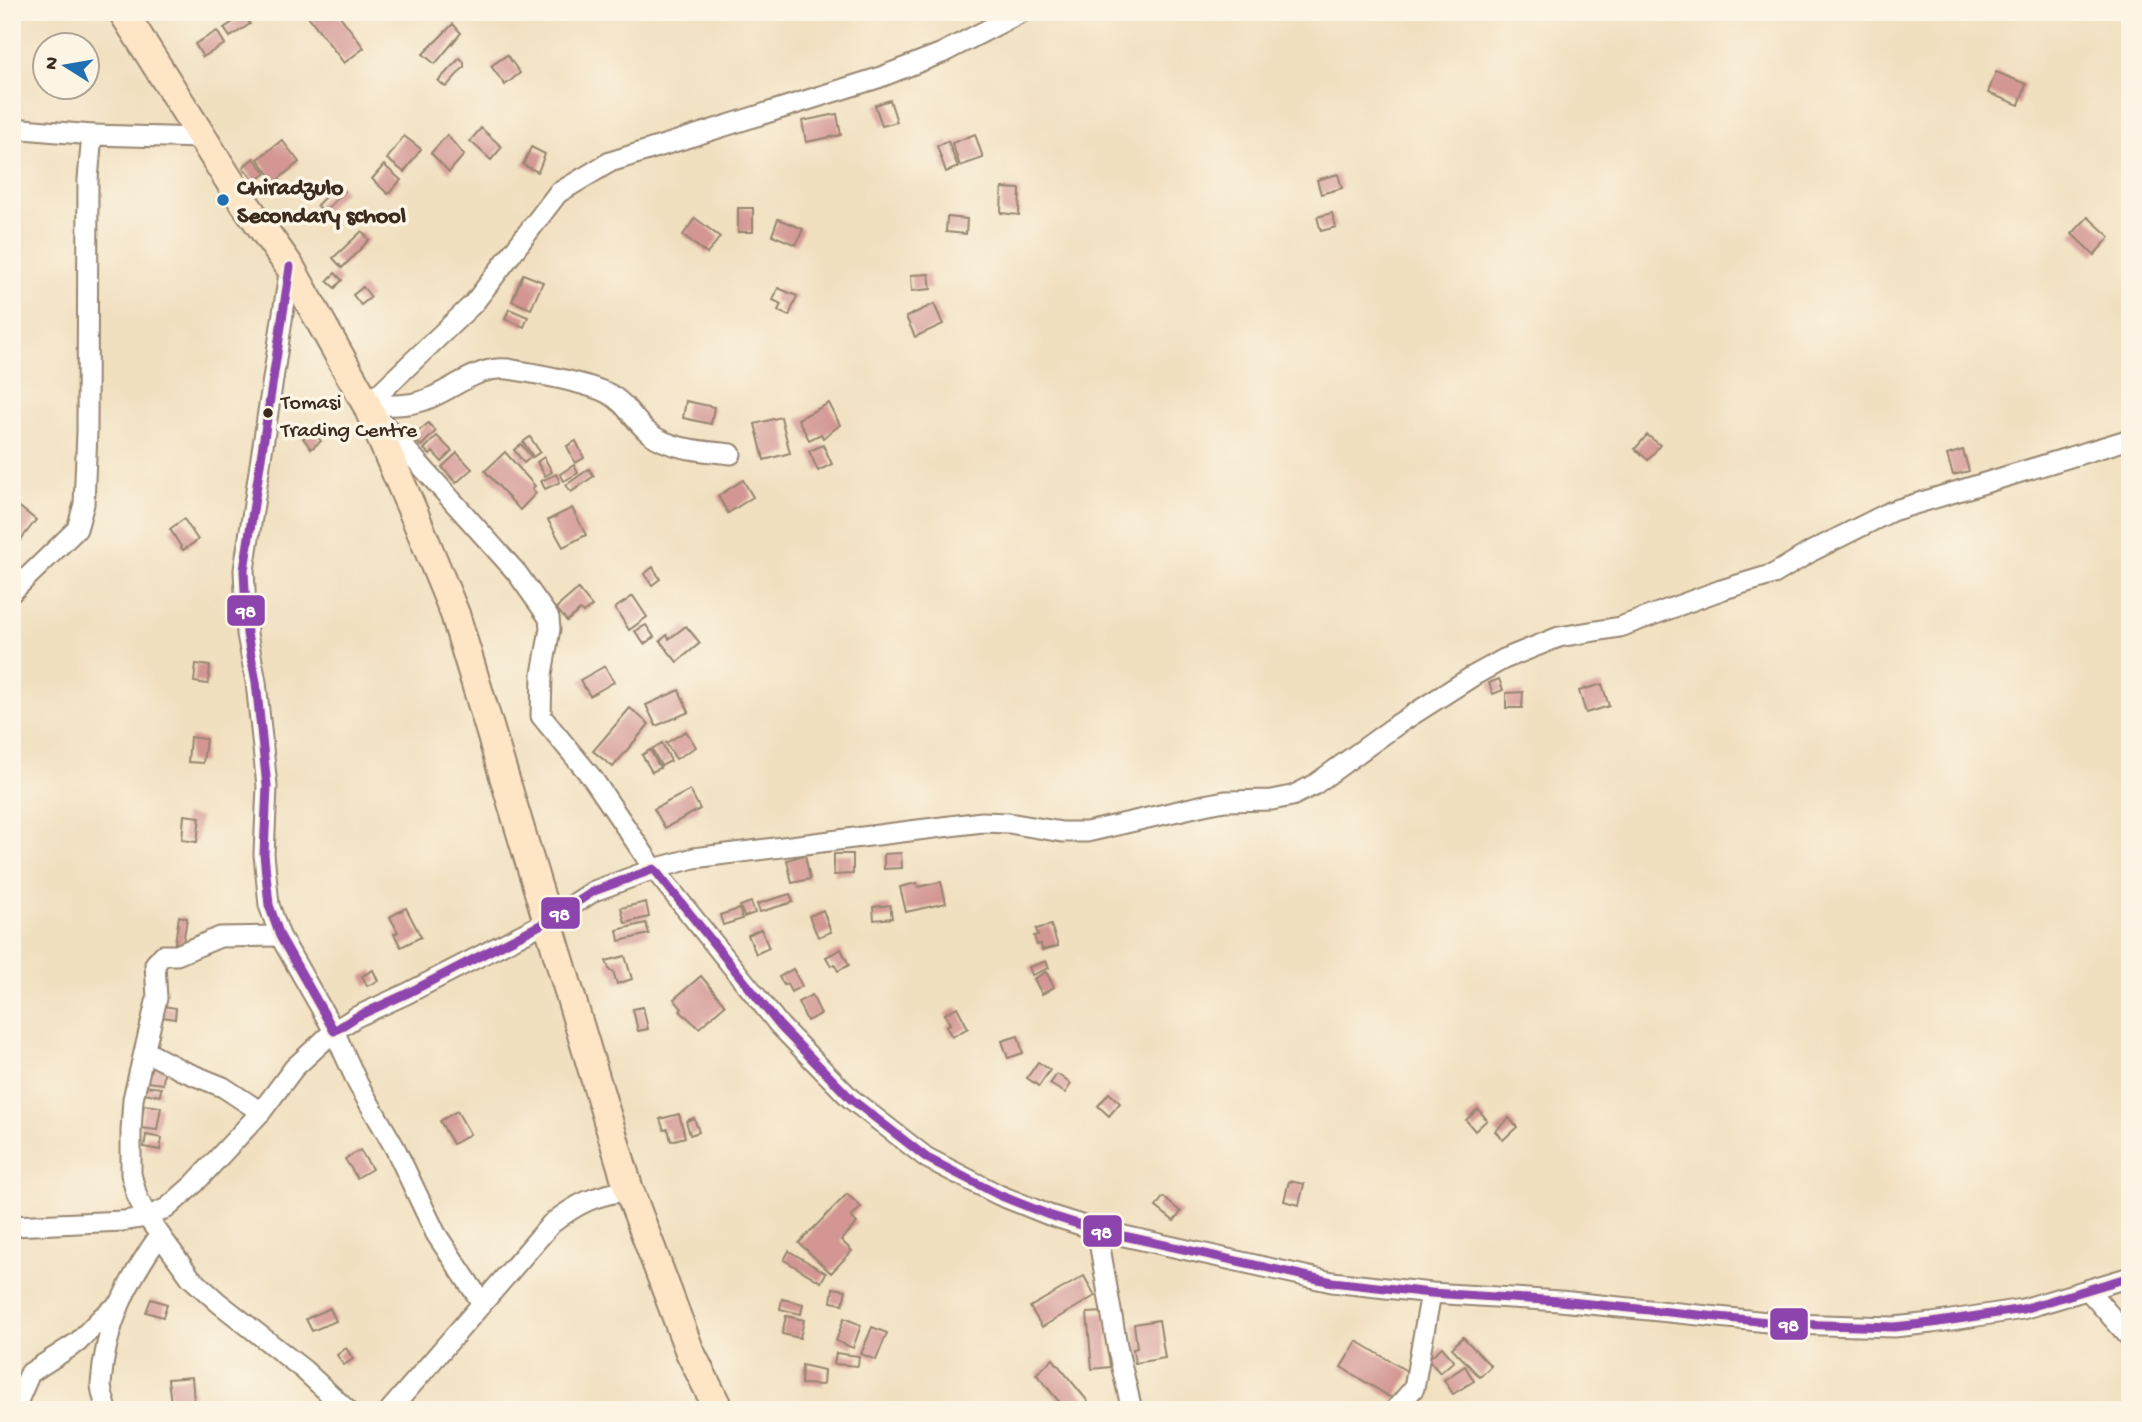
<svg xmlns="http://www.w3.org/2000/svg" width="2142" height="1422" viewBox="0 0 2142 1422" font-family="'Gochi Hand',sans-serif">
<rect width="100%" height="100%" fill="#fcf5e5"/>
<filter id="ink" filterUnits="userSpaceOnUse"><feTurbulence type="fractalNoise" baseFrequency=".0143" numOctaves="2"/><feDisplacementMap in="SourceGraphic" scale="14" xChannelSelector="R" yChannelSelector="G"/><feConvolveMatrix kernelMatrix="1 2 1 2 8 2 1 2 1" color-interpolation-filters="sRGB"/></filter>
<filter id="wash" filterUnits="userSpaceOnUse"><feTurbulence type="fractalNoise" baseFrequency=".00686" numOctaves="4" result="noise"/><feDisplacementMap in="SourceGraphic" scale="28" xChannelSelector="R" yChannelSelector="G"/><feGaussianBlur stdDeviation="1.57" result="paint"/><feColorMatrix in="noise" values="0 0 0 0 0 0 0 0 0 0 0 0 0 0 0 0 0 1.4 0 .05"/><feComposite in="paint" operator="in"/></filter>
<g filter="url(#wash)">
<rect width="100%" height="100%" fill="#f1e0c0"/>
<g id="blocks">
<g fill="#d39693">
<path d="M305,12H337L364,48L344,63Z"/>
<path d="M244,15L250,24L230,37L224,28Z"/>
<path d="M453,24L461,33L435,64L423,54Z"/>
<path d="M217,31L225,44L203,57L195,44Z"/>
<path d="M507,55L520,73L505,85L491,66Z"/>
<path d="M460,58L464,62V67L446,87L438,81Z"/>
<path d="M1996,72L2026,84L2019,105L1988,93Z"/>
<path d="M890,100L897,122L882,126L875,105Z"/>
<path d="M837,114L841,135L806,142L802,121Z"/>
<path d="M481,128L502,147L491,160L470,141Z"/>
<path d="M975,134L983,158L960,166L952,143Z"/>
<path d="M447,135L464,155L449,172L431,153Z"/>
<path d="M404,136L421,149L404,172L387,159Z"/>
<path d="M282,140L299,162L275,182L258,159Z"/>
<path d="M948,141L958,167L946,172L937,146Z"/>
<path d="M531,147L545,154L538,172L523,165Z"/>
<path d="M254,158L266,173L255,182L243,167Z"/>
<path d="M384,165L401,180L388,194L372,179Z"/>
<path d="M1338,174L1342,188L1321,194L1317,180Z"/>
<path d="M338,184L345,191L324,212L317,205Z"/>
<path d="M1002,188L1020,189L1019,215L1001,213Z"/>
<rect x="738" y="208" width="15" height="24"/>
<path d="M1332,213L1336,227L1321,231L1317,217Z"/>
<path d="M947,217L967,219L966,234L946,232Z"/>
<path d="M2088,217L2110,237L2094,255L2072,234Z"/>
<path d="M695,218L720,237L707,254L683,235Z"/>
<path d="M778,219L803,229L796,245L772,235Z"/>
<path d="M362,231L369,240L342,268L333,258Z"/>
<path d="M335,273L342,280L335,288L327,281Z"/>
<path d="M523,274L543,282L531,309L512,301Z"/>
<path d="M929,274L931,289L912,291L911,275Z"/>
<path d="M363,287L371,297L361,305L353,295Z"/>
<path d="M778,288L797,296L789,316L778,311L781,304L773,300Z"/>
<path d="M934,304L943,324L915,337L906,317Z"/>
<path d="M509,309L528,317L524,327L505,319Z"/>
<path d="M686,401L714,407L711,424L683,418Z"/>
<path d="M829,403L840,425L823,438L821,434L809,440L798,419Z"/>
<path d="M781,417L790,453L764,460L755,424Z"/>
<path d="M428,423L436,431L421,446L412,437Z"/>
<path d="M313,431L321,441L311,449L303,438Z"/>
<path d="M1647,435L1660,445L1648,460L1635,449Z"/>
<path d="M437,436L452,451L442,462L433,452L430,455L424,449Z"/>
<path d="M530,437L540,452L533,457L523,442Z"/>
<path d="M576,441L584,458L575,463L567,446Z"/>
<path d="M521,444L531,457L524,463L514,450Z"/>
<path d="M823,445L832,464L818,471L809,451Z"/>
<path d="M1963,450L1969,471L1953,475L1947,455Z"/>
<path d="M505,452L535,486L532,489L536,493L520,510L485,471Z"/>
<path d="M457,453L472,469L456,483L442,467Z"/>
<path d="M544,457L552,472L545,476L537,462Z"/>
<path d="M574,465L578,473L564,481L560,474Z"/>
<path d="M589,469L594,476L571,492L566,485Z"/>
<path d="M556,474L560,482L545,489L541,481Z"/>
<path d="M743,480L753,497L728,513L718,496Z"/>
<path d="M12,501L36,520L19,542L12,536Z"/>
<path d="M572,508L586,535L563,547L548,520Z"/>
<path d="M184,519L198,540L183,550L170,529Z"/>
<path d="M653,567L660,579L652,585L644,574Z"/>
<path d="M578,589L592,606L583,613L580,610L567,621L556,608Z"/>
<path d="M633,596L647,617L629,630L615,608Z"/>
<path d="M646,625L654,637L644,644L635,631Z"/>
<path d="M686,626L700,643L677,662L660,641L667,635L669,639Z"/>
<path d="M196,664L210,666L208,684L194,682Z"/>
<path d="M605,666L614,682L590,696L580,680Z"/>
<path d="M1499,679L1503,690L1493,694L1489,683Z"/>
<path d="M1602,684L1609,706L1586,713L1579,691Z"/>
<path d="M679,690L689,712L656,726L646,705Z"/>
<path d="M1523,692L1522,708H1506V693Z"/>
<path d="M630,708L649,724L613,767L593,751Z"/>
<path d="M686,731L696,747L676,759L666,743Z"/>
<path d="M190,737L206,739L203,763L188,762Z"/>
<path d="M662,743L671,761L661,766L652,749Z"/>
<path d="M650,750L660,768L652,772L642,755Z"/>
<path d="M690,790L700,809L665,828L654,809Z"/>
<path d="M184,815L200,817L197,842L182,840Z"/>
<path d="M901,853L902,868L884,869V854Z"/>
<path d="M834,854H853V874L834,875Z"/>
<path d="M805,855L810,879L792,883L787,860Z"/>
<path d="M941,882L946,903L906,912L900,887L917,883L918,887Z"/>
<path d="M790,894L793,902L760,912L757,904Z"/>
<path d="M646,902L649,917L625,923L621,908Z"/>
<path d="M751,902L755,913L744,917L740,906Z"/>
<path d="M890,905L892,918L874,920L873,907Z"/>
<path d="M406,908L421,937L401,947L394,934L398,932L390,917Z"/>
<path d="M739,909L742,919L723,925L720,915Z"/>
<path d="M823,910L831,932L818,937L809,916Z"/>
<path d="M179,916L187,918L183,944L175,943Z"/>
<path d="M646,923L649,934L619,941L617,930Z"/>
<path d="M1051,925L1058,946L1042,950L1041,944L1037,945L1034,936L1038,935L1036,929Z"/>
<path d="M761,929L769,948L756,954L748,935Z"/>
<path d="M841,949L849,965L838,971L834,964L831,966L826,957Z"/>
<path d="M625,956L632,979L617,984L613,971H610L606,961Z"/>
<path d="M1046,961L1049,968L1032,975L1029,967Z"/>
<path d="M793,969L802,986L791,992L787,984L784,985L779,977Z"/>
<path d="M373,970L378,981L367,986L362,976Z"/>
<path d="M1046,972L1054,987L1042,994L1034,979Z"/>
<path d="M701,976L725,1005L699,1028L680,1011L682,1009L674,999Z"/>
<path d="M812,995L821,1014L807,1021L798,1002Z"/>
<path d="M163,1006L176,1008L175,1019L162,1017Z"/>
<path d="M643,1007L648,1029L638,1031L633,1009Z"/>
<path d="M957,1007L968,1028L952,1037L946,1026L950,1024L945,1014Z"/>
<path d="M1018,1036L1023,1053L1008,1058L1002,1041Z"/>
<path d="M149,1062L165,1064L163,1084L146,1082Z"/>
<path d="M1038,1062L1050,1070L1039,1086L1027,1078Z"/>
<path d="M1057,1074L1071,1084L1065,1093L1050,1084Z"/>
<path d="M145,1086L161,1088L160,1096L144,1093Z"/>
<path d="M1109,1093L1120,1103L1109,1116L1098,1106Z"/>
<path d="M144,1105L161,1107L157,1130L140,1128Z"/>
<path d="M1478,1109L1487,1120L1475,1131L1466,1120Z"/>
<path d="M457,1111L470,1134L453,1144L440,1121Z"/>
<path d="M679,1114L685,1137L671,1141L668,1129L664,1130L660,1119Z"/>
<path d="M694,1118L699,1132L690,1135L686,1121Z"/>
<path d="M1509,1118L1517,1127L1503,1140L1495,1131Z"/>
<path d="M146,1135L162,1138L160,1150L144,1147Z"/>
<path d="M360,1150L372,1169L357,1178L345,1159Z"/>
<path d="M1289,1181L1304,1184L1299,1205L1284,1201Z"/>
<path d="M847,1194L861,1207L851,1217L857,1223L841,1240L852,1251L831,1273L799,1243Z"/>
<path d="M1163,1197L1181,1212L1174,1221L1156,1207Z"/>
<path d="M789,1251L826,1273L821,1282L784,1260Z"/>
<path d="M1084,1276L1095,1296L1042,1327L1030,1307Z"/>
<path d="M833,1288L846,1290L843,1304L831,1302Z"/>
<path d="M151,1299L167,1304L163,1317L146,1312Z"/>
<path d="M782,1299L803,1304L801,1314L780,1309Z"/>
<path d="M330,1308L336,1321L312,1331L306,1319Z"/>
<path d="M1105,1312L1110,1367L1092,1369L1087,1313Z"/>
<path d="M786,1316L804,1320L800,1338L782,1334Z"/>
<path d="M844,1318L861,1325L853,1348L836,1341Z"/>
<path d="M1159,1320L1165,1358L1135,1363L1133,1349L1137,1348L1134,1324Z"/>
<path d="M872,1327L887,1333L876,1360L861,1354Z"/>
<path d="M1463,1337L1491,1366L1480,1377L1452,1348Z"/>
<path d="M1357,1341L1410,1373L1395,1400L1341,1367Z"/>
<path d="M1442,1347L1454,1361L1440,1373L1428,1359Z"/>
<path d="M346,1348L353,1359L344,1365L337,1355Z"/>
<path d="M836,1353L859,1356L858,1366L834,1364Z"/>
<path d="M1053,1359L1095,1410H1066L1036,1374Z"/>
<path d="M802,1365L824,1370L823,1385L801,1384Z"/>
<path d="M1465,1366L1474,1381L1453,1394L1444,1380Z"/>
<path d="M192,1377L194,1401L171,1403L168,1379Z"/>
</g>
</g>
</g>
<g filter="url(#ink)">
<use href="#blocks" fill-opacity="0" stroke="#96856f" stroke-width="2"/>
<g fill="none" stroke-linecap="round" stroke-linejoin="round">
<g stroke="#96856f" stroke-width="23">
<g id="minor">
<path d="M12,128L92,135"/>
<path d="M290,267L244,570L247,634L256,682L267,786L264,854L269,905L280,936L334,1031L356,1017L406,994L548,921L594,891L654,869L780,1026L851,1099L927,1158L999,1195L1049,1215L1097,1230L1332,1282L1431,1293L1560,1301L1788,1324L1894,1327L1932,1323L2023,1309L2130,1277"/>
<path d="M367,405L474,303L558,193L610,162L878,78L942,53L1022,12"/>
<path d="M367,405C387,405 405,407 425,400C455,389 479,363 514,370C538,374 586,383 607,393C625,401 634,421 649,433C671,450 705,451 731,454"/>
<path d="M379,419L517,573L549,618L550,629L542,674L541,716L593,779L654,869L694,858L982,822L1009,823L1062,832H1087L1204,805L1225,801L1272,800L1292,796L1314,785L1398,724L1473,676L1504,659L1559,637L1620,627L1721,590L1774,574L1812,551L1892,511L2130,439"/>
<path d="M12,592L77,529L84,504L87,432L88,179L92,135L203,138"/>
<path d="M280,936L220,937L177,955H163L155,964L157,998L133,1099L131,1131V1174L137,1196L147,1217L191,1278L219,1303L304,1370L347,1410"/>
<path d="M145,1051L181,1070L223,1087L261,1112"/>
<path d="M12,1226L123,1221L147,1217L167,1208L194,1184L261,1112L294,1068L334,1031L358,1084L395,1148L436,1234L482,1303"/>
<path d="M1097,1230L1118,1351L1132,1410"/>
<path d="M2088,1290L2130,1338"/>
<path d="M14,1410L30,1373L78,1342L102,1317L118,1305"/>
<path d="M107,1410C105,1402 101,1392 101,1384C105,1326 127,1281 160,1235"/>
<path d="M390,1410L551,1224C579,1202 594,1196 629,1190"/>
<path d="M1395,1410L1414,1388L1431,1293"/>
</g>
</g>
<g stroke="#96856f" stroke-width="32">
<path id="secondary" d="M123,12L236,191L290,267L367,405L414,514L455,614L629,1190L690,1352L719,1410"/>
</g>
<use href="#minor" stroke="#fff" stroke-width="19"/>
<use href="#secondary" stroke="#fde5c5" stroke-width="28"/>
<g stroke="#fcf5e5" stroke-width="14">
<path id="bus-1" d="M290,267L244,570L247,634L256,682L267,786L264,854L269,905L280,936L334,1031L356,1017L406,994L548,921L594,891L654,869L780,1026L851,1099L927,1158L999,1195L1049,1215L1097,1230L1332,1282L1431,1293L1560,1301L1788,1324L1894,1327L1932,1323L2023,1309L2130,1277"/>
</g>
<use href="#bus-1" stroke="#8e44ad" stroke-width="9"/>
</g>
</g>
<circle fill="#1f6fb2" stroke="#fcf5e5" stroke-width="2.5" cx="223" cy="200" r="7"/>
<circle fill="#3b2a1e" stroke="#fcf5e5" stroke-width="2.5" cx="268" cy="413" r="6"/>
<g text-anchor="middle" stroke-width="7" stroke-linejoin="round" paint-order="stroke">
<g font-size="22" fill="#3b2a1e" stroke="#fcf5e5" text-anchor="start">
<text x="281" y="408">Tomasi<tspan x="281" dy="28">Trading Centre</tspan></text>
</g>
<g font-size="24" font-weight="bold" fill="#3b2a1e" stroke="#fcf5e5" text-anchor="start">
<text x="237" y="194">Chiradzulo<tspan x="237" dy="28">Secondary school</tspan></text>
</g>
</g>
<g stroke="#fcf5e5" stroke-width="2.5">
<rect x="226" y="594" width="40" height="33" rx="7" fill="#8e44ad"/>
<rect x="540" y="896" width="41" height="34" rx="7" fill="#8e44ad"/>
<rect x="1082" y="1214" width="41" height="34" rx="7" fill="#8e44ad"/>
<rect x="1769" y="1307" width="40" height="34" rx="7" fill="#8e44ad"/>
</g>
<g font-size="19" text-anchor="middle" font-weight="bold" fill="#fff">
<text x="246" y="617">98</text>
<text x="560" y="920">98</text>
<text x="1102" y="1238">98</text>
<text x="1789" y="1331">98</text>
</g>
<rect width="2142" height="1422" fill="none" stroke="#fcf5e5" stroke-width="42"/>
<g transform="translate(66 66) rotate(281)"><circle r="33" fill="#fcf5e5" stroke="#afa495" stroke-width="2"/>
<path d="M0-5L12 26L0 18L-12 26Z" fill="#1f6fb2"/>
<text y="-10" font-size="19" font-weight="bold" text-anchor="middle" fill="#3b2a1e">N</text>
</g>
</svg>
